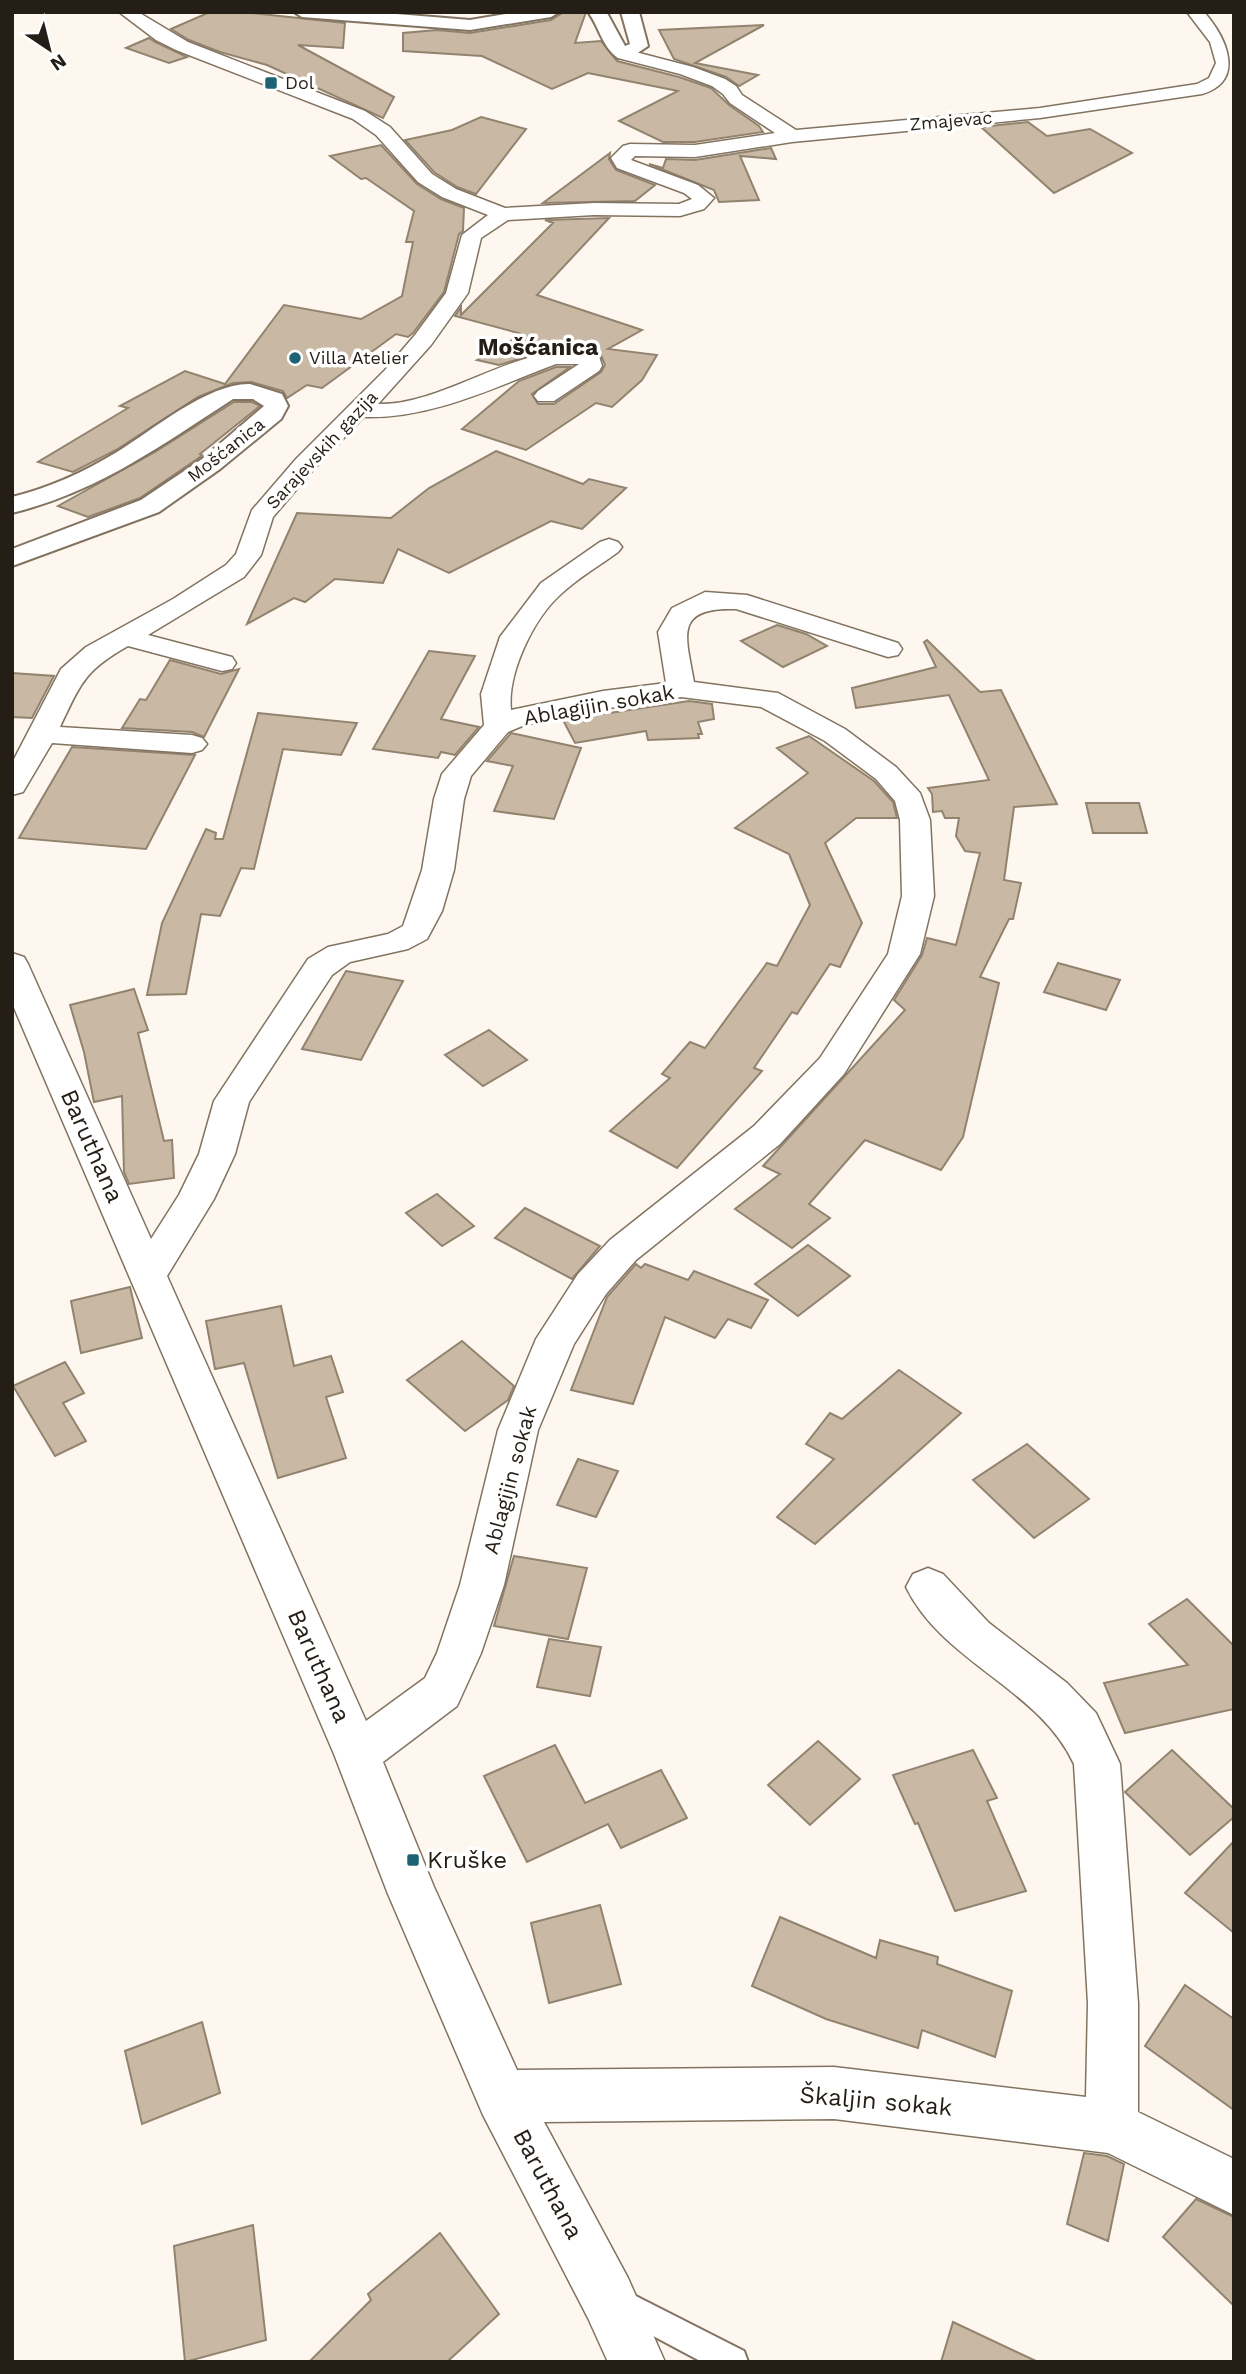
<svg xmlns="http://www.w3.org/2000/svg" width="1246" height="2374" viewBox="0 0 1246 2374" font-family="'Work Sans',sans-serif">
<rect width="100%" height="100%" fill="#fef7ef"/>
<g fill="#c9b9a4" stroke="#92836f" stroke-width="2">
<path d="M210,12H243L345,23L343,48L298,45L394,97L383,118L267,65L220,52L189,40L171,29Z"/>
<path d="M564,12H586L575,43L601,41L617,61L679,77L711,88L729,105L759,126L763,132L695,142H663L619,121L678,91L588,73L552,89L482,56L403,51V33L437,30L470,33L551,20Z"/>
<path d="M764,25L695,63L758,75L739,86L726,77L674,59L659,30Z"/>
<path d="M149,38L155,42L187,57L169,63L126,48Z"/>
<path d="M481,117L526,129L476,194L457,187L434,172L405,140L452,130Z"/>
<path d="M1028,122L1047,136L1090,129L1132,153L1054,193L981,127Z"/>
<path d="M381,145L417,184L441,199L464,208L463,231L459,234L444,292L413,333L408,337L396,334L322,388L307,385L287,398L283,391L251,382L233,383L198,397L116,450L73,472L38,462L128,408L120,406L185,371L225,384L284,305L361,319L402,296L413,242H406L414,211L366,178L361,179L330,156Z"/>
<path d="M771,148L776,159L740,156L759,200L719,202L714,190L649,164L663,168L666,159L695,160Z"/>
<path d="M610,153L609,159L616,170L655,185L635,201L543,203Z"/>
<path d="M609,218L537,295L642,330L608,349L657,355L642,380L612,407L596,403L526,450L462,429L519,381L556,367H570L532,394L538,404H554L601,372L605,365L600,353L574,348L546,351L499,365L477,360L522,334L455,316L461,307V315L553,223L545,220Z"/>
<path d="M234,402H252L260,406L200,454L202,455L200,457L140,498L88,517L58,506L155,452Z"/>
<path d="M496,451L583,484L589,479L626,488L582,529L551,521L449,573L398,549L383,583L335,579L305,602L294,598L247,624L297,513L391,518L429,488Z"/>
<path d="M777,625L806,634L827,646L783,667L741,641Z"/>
<path d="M927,640L980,692L1001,690L1057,804L1014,807L1004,880L1021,883L1013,919H1009L980,977L999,983L963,1137L941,1170L865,1140L809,1204L830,1218L792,1248L735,1209L780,1174L763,1166L905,1010L894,1000L922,955L927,938L956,945L980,853L965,851L956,836L959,818H945L942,811L933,812L932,794L928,788L989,780L949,695L856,708L852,688L936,667L924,642Z"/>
<path d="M429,651L475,656L441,719L479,727L455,755L441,752L438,758L373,749Z"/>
<path d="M170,660L221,674L239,669L204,737L192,732L122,728L140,699L146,700Z"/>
<path d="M12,673L54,676L32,718L12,717Z"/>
<path d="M689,701L712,704L714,719L698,722L702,734H698L699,738L648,740L646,731L575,743L563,720Z"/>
<path d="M258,713L357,723L341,755L283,749L254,869L241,868L220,916L201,914L186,994L147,995L162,923L206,829L216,833L215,839H223Z"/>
<path d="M511,733L581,748L554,819L494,811L513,766L487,761Z"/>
<path d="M809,736L874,781L893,802L897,818H856L825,843L862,923L840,967L830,964L797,1014L792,1012L754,1068L762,1071L677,1168L610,1131L670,1078L662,1074L690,1042L705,1048L767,963L777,966L810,905L789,854L735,828L808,773L777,748Z"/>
<path d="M72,747L195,755L146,849L19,838Z"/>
<path d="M1086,803H1139L1147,833H1093Z"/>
<path d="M1058,963L1120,980L1106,1010L1044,992Z"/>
<path d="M346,971L403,981L361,1060L302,1049Z"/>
<path d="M134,989L148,1030L138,1033L164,1141L172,1140L174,1178L129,1184L124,1172L122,1096L94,1102L84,1052L70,1005Z"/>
<path d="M489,1030L527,1060L483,1086L445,1055Z"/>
<path d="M437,1194L474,1226L442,1246L406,1213Z"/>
<path d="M525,1208L600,1246L572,1279L495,1238Z"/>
<path d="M808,1245L850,1276L798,1316L755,1284Z"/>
<path d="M636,1264L641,1268L645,1264L688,1280L694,1271L768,1300L751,1328L728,1319L715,1338L665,1317L633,1404L571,1390L607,1297Z"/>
<path d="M130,1287L142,1338L81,1353L71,1301Z"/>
<path d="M281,1306L294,1366L331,1356L343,1392L326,1397L346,1458L278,1478L244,1363L215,1369L206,1321Z"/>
<path d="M462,1341L514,1386L508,1400L465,1431L407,1380Z"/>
<path d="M65,1362L84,1393L63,1403L86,1441L55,1456L13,1386Z"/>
<path d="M899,1370L961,1413L815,1544L777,1517L834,1459L806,1444L830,1413L842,1419Z"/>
<path d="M1027,1444L1089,1499L1034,1538L973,1480Z"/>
<path d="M578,1459L618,1471L596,1517L557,1505Z"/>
<path d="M514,1556L587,1568L568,1639L494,1626Z"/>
<path d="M1187,1599L1234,1646V1709L1125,1733L1104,1683L1188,1665L1149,1624Z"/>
<path d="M549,1639L601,1647L590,1696L537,1687Z"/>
<path d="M818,1741L860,1779L810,1825L768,1785Z"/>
<path d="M555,1745L585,1803L661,1770L687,1818L621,1848L608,1824L527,1862L484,1776Z"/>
<path d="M973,1750L997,1798L987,1801L1026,1891L955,1911L918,1823L915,1824L893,1775Z"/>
<path d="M1172,1750L1234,1809V1817L1190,1855L1125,1792Z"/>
<path d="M1234,1841V1933L1185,1893Z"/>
<path d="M600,1905L621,1984L549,2003L531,1923Z"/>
<path d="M780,1917L876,1958L880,1940L938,1957L937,1964L1012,1991L995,2057L922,2030L918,2048L826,2019L752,1986Z"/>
<path d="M1185,1985L1234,2019V2110L1145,2046Z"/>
<path d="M202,2022L220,2093L142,2124L125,2051Z"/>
<path d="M1084,2153L1107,2156L1124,2164L1108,2241L1067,2224Z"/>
<path d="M1196,2199L1234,2217V2306L1163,2237Z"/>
<path d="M253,2225L266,2340L185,2362L174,2246Z"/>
<path d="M440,2233L499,2314L447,2362H309L371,2300L368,2294Z"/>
<path d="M953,2322L1038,2362H941Z"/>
</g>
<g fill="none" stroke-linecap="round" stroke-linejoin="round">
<g stroke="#827360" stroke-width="4">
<path id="service" d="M622,2289L744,2351L748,2362H702L612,2314L607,2304L612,2294Z"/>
</g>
<g stroke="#827360" stroke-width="3">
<g id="minor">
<path d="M119,12H138L188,42L365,111L390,127L432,174L456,189L505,208L594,203L679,204L692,199L684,193L617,168L611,158L623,146L630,144L695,145L775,133L730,103L723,94L712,86L680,74L618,58L615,54L624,49L693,67L725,79L736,86L742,95L796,130L1040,108L1197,84L1209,78L1216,63L1210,42L1187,12H1204C1227,38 1246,81 1202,94L1040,118L792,142L695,157L635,156L631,160L698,185L714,198L704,209L680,216L594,215L508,220L481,238L468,293L431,345L378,404C449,406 533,331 599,356L602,366L599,371L554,401H538L534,396L538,391L579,364H556C495,387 431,419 364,417L314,469L273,517L261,555L244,577L148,635L232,657L236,663L232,669L222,671L128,646C84,671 81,683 60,727L192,735L202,738L207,744L202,750L192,753L52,743L23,792L12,795V763L61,669L86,647L173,599L226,565L236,554L252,510L296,459L385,370L415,335L446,293L462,235L488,215L442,197L418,182L376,135L353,119L176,50L156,40Z"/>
<path d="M609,539L618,542L622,547L618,552C599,566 578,578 561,594C533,619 507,674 511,710L603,691L666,683L658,632L672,608L705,592L747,595L898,643L902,649L898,655L888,657L736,609C673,607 686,636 694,682L778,693L845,729L896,767L920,793L930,820L934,896L920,954L844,1074L780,1144L636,1260L606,1294L574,1344L538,1430L504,1585L481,1653L457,1706L383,1762L434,1887L517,2070L834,2067L1086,2097L1088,2003L1074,1764C1039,1688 943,1663 906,1587L913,1574L928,1568L943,1574L989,1623L1067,1683L1096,1713L1120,1764L1138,2003V2112L1234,2159V2215L1108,2153L834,2119L544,2122L628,2278L665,2362H608L588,2318L483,2115L388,1894L334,1754L12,1003V953L24,957L28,964L151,1239L179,1195L199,1154L214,1101L308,959L328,947L388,934L403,926L422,870L434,799L442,774L484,725L481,694L500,637L541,583L600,542ZM681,697L761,707L825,741L876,779L895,801L900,820L902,896L888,954L820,1058L754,1126L610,1240L578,1274L536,1339L498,1430L460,1585L437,1653L425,1678L366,1721L167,1276L214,1199L235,1154L249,1102L332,975L350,962L408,949L427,939L442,911L454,870L464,799L471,776L508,732L527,724L603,709Z"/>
</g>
</g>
<g stroke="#827360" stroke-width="4">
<g id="tertiary">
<path d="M294,12H372L470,20L517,12H559L551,17L470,30L302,17Z"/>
<path d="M588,12L607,13L625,46L630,44L621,12H639L648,46L630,58H618C602,47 599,26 588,12Z"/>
</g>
</g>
<g stroke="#827360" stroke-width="4">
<path id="secondary" d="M250,384L282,394L288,406L281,419L220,469L159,512L12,566V549L141,500L202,459L264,406L253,399H233C160,446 98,492 12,513V497C49,488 84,472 117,452C153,430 208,383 250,384Z"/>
</g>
<use href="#service" fill="#fff" fill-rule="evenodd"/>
<use href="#minor" fill="#fff" fill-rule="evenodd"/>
<use href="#tertiary" fill="#fff" fill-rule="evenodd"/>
<use href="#secondary" fill="#fff" fill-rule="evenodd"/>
</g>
<g fill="#1d6374" stroke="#fff" stroke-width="2.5">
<rect x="264" y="76" width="14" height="14" rx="3.5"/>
<circle cx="295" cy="358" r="7"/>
<rect x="406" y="1853" width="14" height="14" rx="3.5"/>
</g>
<g text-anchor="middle" stroke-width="7" stroke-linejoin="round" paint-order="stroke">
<g font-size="18" fill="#241e16" stroke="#fff" text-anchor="start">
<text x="285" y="89">Dol</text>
<text x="309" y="364">Villa Atelier</text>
</g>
<g font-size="18" fill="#241e16" stroke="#fff">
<text transform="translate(951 121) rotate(-5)" y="6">Zmajevac</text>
<text transform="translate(226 450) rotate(-38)" y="6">Mošćanica</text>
<text transform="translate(322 450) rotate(-47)" y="6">Sarajevskih gazija</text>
</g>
<g font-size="21" fill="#241e16" stroke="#fff">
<text transform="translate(599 705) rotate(-10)" y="7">Ablagijin sokak</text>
<text transform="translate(510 1480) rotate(-75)" y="7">Ablagijin sokak</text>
</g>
<g font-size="23" font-weight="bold" fill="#241e16" stroke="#fff">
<text x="538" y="355">Mošćanica</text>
</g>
<g font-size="24" fill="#241e16" stroke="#fff">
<text transform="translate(92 1146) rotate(66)" y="8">Baruthana</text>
<text transform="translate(319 1666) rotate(66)" y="8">Baruthana</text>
<text transform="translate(876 2101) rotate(5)" y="8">Škaljin sokak</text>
<text transform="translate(548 2184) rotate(62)" y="8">Baruthana</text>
</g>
<g font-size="24" fill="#241e16" stroke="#fff" text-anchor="start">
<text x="427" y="1868">Kruške</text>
</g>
</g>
<rect width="1246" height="2374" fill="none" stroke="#241e16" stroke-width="28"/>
<g transform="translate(49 49) rotate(145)" stroke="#ffffff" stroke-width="5" paint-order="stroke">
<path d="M0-5L12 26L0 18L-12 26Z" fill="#241e16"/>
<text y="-10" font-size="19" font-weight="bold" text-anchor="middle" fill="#241e16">N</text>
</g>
</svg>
